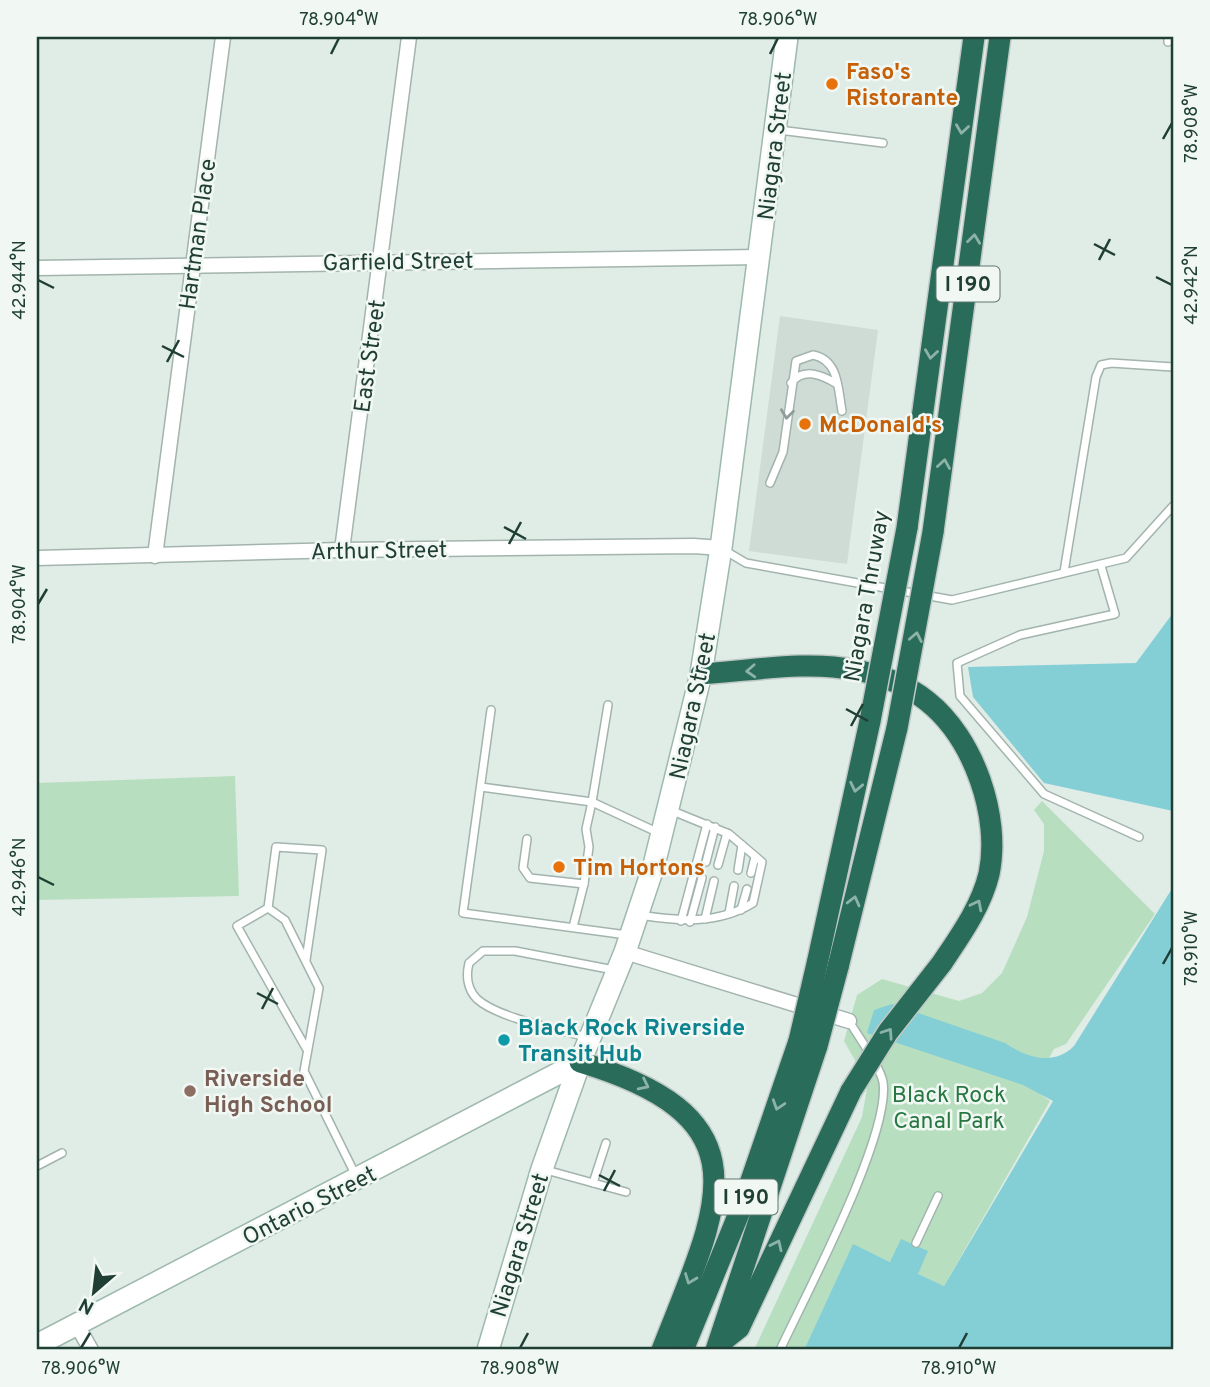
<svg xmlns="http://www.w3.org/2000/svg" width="1210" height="1387" viewBox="0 0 1210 1387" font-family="Overpass,sans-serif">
<rect width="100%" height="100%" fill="#e0ece6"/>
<path fill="#cedcd5" d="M780,316L878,330L847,564L749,551Z"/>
<g fill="#b7dfbf">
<path d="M235,776L239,896L37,900V783Z"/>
<path d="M1042,801L1155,914L1066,1044L1054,1049L1032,1088L1050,1101L944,1286L853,1245L804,1350H754L862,1117L868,1083L844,1041L857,995L882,979L959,1001L982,993L1002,973L1027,917L1044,851V824L1034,810Z"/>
</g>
<g fill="#84ced5">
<path d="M1173,613V811L1044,783L973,697L968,667L1136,663Z"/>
<path d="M1173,887V1350H804L853,1244L890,1262L901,1239L928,1251L918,1274L944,1286L1053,1101L1023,1085L867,1033L874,1010L892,1004L1005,1043C1027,1058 1054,1066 1074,1046Z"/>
</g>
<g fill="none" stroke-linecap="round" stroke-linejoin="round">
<g stroke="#a2b4ad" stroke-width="10">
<g id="lane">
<path d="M1168,42V37"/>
<path d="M779,130L883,143"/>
<path d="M791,383C804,367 822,375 837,384"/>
<path d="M770,483L783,452L796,361L813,355C839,360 838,389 842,411"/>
<path d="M724,550L746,563L952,600L1126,558L1173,506"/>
<path d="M1101,566L1115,614L1020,635L957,663L960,696L1044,794L1139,837"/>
<path d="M1064,572L1096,377L1101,365L1111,363L1173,367"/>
<path d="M608,705L592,802L659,833"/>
<path d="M491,710L463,913L627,935"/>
<path d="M481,787L592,802L586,829L589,847L584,884L573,927"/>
<path d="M527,839L523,868L530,878L584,884"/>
<path d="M706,862L715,827"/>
<path d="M718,865L727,833"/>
<path d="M738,870L742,845"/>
<path d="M751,873L755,857"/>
<path d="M268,908L285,920L319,988L304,1071L356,1176"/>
<path d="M268,908L276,847L322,850L306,960"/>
<path d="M268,908L237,926L306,1048"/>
<path d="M741,910L747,889"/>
<path d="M729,913L734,886"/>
<path d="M639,915C678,921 717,925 753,903L762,862L729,834L670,810"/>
<path d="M705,919L714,881"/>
<path d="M681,921L707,824"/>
<path d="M690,922L702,878"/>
<path d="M586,1037C557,1029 498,1018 477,999C467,989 466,975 469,963L483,951H515L614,970"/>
<path d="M37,1166L62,1153"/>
<path d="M546,1170L626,1192"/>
<path d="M593,1183L606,1143"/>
<path d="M916,1243L938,1196"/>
<path d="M780,1350C805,1296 891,1135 883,1082C880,1066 858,1036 849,1021"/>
</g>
</g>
<g stroke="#a2b4ad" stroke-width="17">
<g id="street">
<path d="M37,268L760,257"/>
<path d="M342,550L409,37"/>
<path d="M155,556L223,37"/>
<path d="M37,558L342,550L694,546L721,548"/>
<path d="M625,952L849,1021"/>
<path d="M77,1325L91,1350"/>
</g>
</g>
<g stroke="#9db9ad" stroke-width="24">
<g id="secondary">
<path d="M37,1345L580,1062"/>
<path d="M488,1350L542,1169L580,1062L625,952L654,865L701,674L721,548L787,37"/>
</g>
</g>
<g stroke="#c0c9c6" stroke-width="24">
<g id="highway">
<path d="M907,528L974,37"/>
<path d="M933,532L1000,37"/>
<path d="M701,674C751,671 806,660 855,670C880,674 907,685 927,701C974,738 1001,817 989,874C981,907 960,936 942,963"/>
<path d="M817,964L870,721"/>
<path d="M838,967L897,728"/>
<path d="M580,1062C771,1119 718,1206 662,1350"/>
<path d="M719,1344L739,1328L851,1091"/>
<path d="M683,1350L744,1201L799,1041"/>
<path d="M716,1350L817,1046"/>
</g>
</g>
<use href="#lane" stroke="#fff" stroke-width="7"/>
<use href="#street" stroke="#fff" stroke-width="14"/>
<use href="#secondary" stroke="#fff" stroke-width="21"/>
<use href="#highway" stroke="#296c5a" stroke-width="21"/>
<g stroke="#c0c9c6" stroke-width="24" stroke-linecap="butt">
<g id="highway-bridge">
<path d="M870,721L907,528"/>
<path d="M897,728L933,532"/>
<path d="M799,1041L817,964"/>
<path d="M817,1046L838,967"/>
<path d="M851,1091L888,1032L942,963"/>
</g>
</g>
<use href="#highway-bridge" stroke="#296c5a" stroke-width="21"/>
</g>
<defs><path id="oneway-chevron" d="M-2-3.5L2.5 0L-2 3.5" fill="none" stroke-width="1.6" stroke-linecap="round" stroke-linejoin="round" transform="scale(1.75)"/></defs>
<g stroke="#8db2a7">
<use href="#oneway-chevron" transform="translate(962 129) rotate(98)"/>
<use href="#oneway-chevron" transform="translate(974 239) rotate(-83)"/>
<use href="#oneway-chevron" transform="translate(931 354) rotate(98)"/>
<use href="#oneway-chevron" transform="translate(944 464) rotate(-81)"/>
<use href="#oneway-chevron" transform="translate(916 637) rotate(-79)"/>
<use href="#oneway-chevron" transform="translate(751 671) rotate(177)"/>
<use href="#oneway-chevron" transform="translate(856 787) rotate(102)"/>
<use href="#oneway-chevron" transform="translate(854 901) rotate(-76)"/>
<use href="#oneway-chevron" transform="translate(977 905) rotate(-63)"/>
<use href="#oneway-chevron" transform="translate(888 1033) rotate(-56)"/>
<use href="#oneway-chevron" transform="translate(644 1085) rotate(26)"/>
<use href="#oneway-chevron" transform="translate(778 1105) rotate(108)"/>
<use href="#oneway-chevron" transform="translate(777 1245) rotate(-65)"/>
<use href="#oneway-chevron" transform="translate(690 1279) rotate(111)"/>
</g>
<use stroke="#8f9e9a" href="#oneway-chevron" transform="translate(787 414) rotate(97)"/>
<path fill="none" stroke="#1f3e34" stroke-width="2.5" d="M331,54L339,38M770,54L778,38M1163,139L1172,123M1094,244L1115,255M1099,260L1110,239M1156,277L1172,285M38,280L54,288M162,346L184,357M167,362L179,340M504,527L526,539M509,544L521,522M38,604L47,589M846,709L868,721M851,726L863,704M38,877L54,885M1163,964L1172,948M257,993L278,1004M262,1009L273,988M599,1175L620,1186M604,1191L615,1170M81,1348L90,1333M520,1348L528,1333M959,1348L967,1333"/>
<g fill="#e8710a" stroke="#f1f8f4" stroke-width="2.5">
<circle cx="832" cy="84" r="7"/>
<circle cx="805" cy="424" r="7"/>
<circle cx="559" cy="867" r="7"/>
</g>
<circle fill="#0f9aa8" stroke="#f1f8f4" stroke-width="2.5" cx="504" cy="1040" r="7"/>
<circle fill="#8d6e63" stroke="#f1f8f4" stroke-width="2.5" cx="190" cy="1091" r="7"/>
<g text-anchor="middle" stroke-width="5" stroke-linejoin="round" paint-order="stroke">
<g fill="#f1f8f4" stroke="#5e766e" stroke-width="2">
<rect x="936.5" y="266.5" width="63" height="35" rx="5"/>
<rect x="714.5" y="1179.5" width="63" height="35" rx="5"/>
</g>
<g font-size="21" font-weight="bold" fill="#1f3e34">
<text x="968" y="291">I 190</text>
<text x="746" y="1204">I 190</text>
</g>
<g font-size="23" font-weight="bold" fill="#c56008" stroke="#f1f8f4" text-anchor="start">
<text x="846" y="79">Faso's<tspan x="846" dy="26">Ristorante</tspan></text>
<text x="819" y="432">McDonald's</text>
<text x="573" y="875">Tim Hortons</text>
</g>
<g font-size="23" fill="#1f3e34" stroke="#f1f8f4">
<text transform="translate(774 146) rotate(-83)" y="8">Niagara Street</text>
<text transform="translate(197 234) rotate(-82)" y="8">Hartman Place</text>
<text transform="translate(398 261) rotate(-1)" y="8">Garfield Street</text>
<text transform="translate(369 356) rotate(-82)" y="8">East Street</text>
<text transform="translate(379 550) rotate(-1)" y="8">Arthur Street</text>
<text transform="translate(866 596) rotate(-80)" y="8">Niagara Thruway</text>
<text transform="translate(692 706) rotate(-78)" y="8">Niagara Street</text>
<text transform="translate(309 1205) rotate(-27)" y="8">Ontario Street</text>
<text transform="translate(519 1245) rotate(-73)" y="8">Niagara Street</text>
</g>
<g font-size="23" font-weight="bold" fill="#0d838f" stroke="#f1f8f4" text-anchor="start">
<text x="518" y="1035">Black Rock Riverside<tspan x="518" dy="26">Transit Hub</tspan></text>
</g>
<g font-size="23" font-weight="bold" fill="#785e54" stroke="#f1f8f4" text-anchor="start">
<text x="204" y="1086">Riverside<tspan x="204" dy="26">High School</tspan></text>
</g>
<g font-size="23" fill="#277741" stroke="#f1f8f4">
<text x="949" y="1102">Black Rock<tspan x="949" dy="26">Canal Park</tspan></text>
</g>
</g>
<rect width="1210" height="1387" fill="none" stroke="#f1f8f4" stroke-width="77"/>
<g transform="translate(94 1292) rotate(208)" stroke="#f1f8f4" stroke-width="5" paint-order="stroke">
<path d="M0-5L12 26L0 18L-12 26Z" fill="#1f3e34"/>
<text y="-10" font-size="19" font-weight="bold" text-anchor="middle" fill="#1f3e34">N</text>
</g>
<rect x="38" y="38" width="1134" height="1310" fill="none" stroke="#1f3e34" stroke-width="2.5"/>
<g font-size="18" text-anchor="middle" fill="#1f3e34">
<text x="339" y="25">78.904°W</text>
<text x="778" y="25">78.906°W</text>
<text transform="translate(1191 123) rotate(-90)" y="6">78.908°W</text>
<text transform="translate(19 280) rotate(-90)" y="6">42.944°N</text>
<text transform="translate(1191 285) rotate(-90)" y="6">42.942°N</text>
<text transform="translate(19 604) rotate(-90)" y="6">78.904°W</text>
<text transform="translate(19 877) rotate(-90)" y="6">42.946°N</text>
<text transform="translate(1191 948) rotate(-90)" y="6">78.910°W</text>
<text x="81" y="1374">78.906°W</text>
<text x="520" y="1374">78.908°W</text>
<text x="959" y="1374">78.910°W</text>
</g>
</svg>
